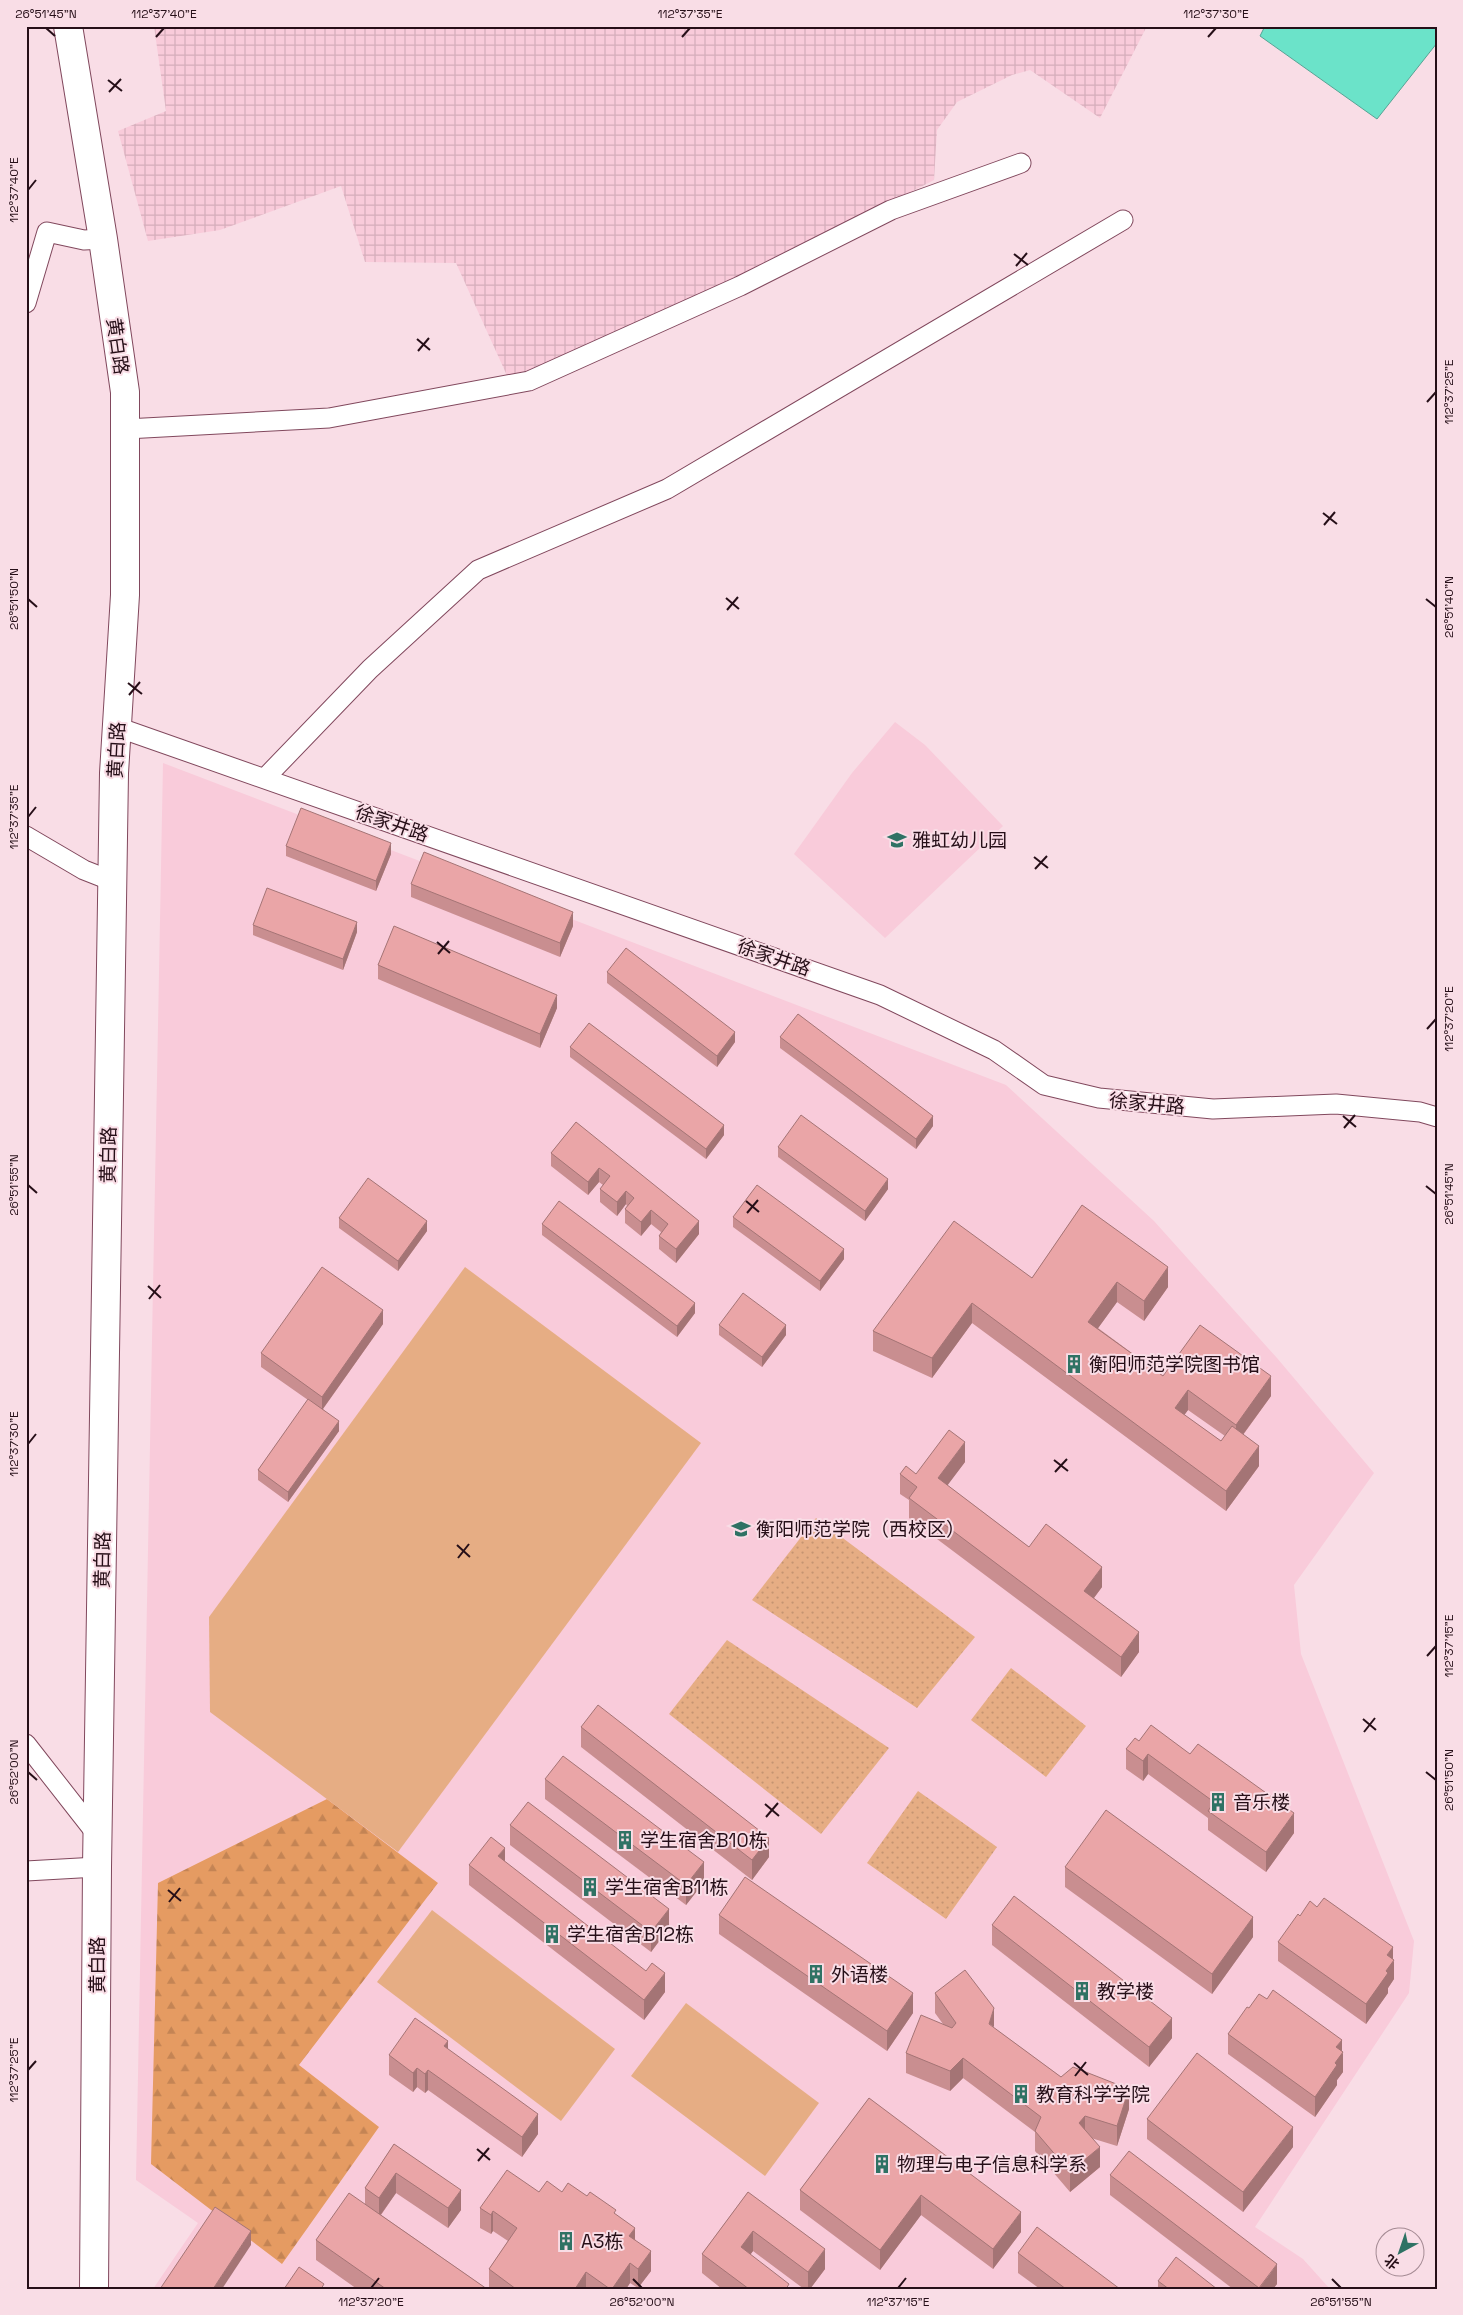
<svg xmlns="http://www.w3.org/2000/svg" width="1463" height="2315" viewBox="0 0 1463 2315" font-family="'Space Grotesk','Noto Sans SC',sans-serif">
<defs>
<pattern id="industrial-grid" width="8" height="8" patternUnits="userSpaceOnUse" patternTransform="scale(1.25)"><rect width="8" height="8" fill="#f9cbda"/><path d="M0 4h8M4 0v8" fill="none" stroke="#d5adba"/></pattern>
<pattern id="grass-dots" width="8" height="8" patternUnits="userSpaceOnUse" patternTransform="scale(1.25)"><rect width="8" height="8" fill="#e6ad84"/><path d="M2 2h.1M6 6h.1" fill="none" stroke="#c59471" stroke-width="1.8" stroke-linecap="round"/></pattern>
<pattern id="forest-firs" width="22" height="20" patternUnits="userSpaceOnUse" patternTransform="scale(1.25)"><rect width="22" height="20" fill="#e59b62"/><path d="M5 1l3.5 6h-7zM16 11l3.5 6h-7z" fill="#c48454"/></pattern>
</defs>
<rect width="100%" height="100%" fill="#f9dde6"/>
<g fill="#f9cbda">
<path d="M895,722L925,745L1003,826L885,938L794,854L852,773Z"/>
<path d="M163,763L1006,1085L1154,1221L1277,1358L1374,1473L1294,1585L1301,1654L1414,1941L1409,1993L1255,2227L1303,2259L1330,2289H153L198,2223L136,2180Z"/>
</g>
<path fill="url(#industrial-grid)" d="M154,26H1147L1100,118L1030,70L1012,75L957,102L937,130L934,180L739,281L509,380L456,263L365,262L341,186L220,230L148,241L118,131L166,111Z"/>
<g fill="url(#grass-dots)">
<path d="M816,1518L975,1637L917,1708L752,1600Z"/>
<path d="M727,1640L889,1748L821,1834L669,1714Z"/>
<path d="M1011,1668L1086,1726L1046,1777L971,1720Z"/>
<path d="M918,1791L997,1847L946,1919L867,1863Z"/>
</g>
<path fill="url(#forest-firs)" d="M327,1799L438,1883L299,2065L379,2127L282,2264L151,2164L158,1883Z"/>
<g fill="#e6ad84">
<path d="M465,1267L701,1443L398,1852L210,1712L209,1617Z"/>
<path d="M432,1910L615,2049L561,2121L377,1982Z"/>
<path d="M686,2003L819,2103L765,2176L631,2076Z"/>
</g>
<path fill="#6be3c9" stroke="#56a394" d="M1265,26H1437V43L1377,119L1260,36Z"/>
<g fill="none" stroke-linecap="round" stroke-linejoin="round">
<g stroke="#81485d" stroke-width="21">
<g id="minor">
<path d="M26,303L47,232L84,240L103,239"/>
<path d="M126,429L329,418L529,381L740,286L891,210L1021,163"/>
<path d="M117,727L880,995L994,1050L1044,1085L1099,1098L1213,1109L1336,1104L1420,1112L1437,1117"/>
<path d="M265,778L370,669L478,570L667,489L1123,220"/>
<path d="M26,836L84,870L112,881"/>
<path d="M26,1744L98,1836"/>
<path d="M26,1871L97,1867"/>
</g>
</g>
<g stroke="#81485d" stroke-width="30">
<path id="secondary" d="M68,26L103,239L125,392V595L114,773L97,1867L94,2289"/>
</g>
<use href="#minor" stroke="#fff" stroke-width="19"/>
<use href="#secondary" stroke="#fff" stroke-width="28"/>
</g>
<g fill="#c98e90" fill-rule="evenodd">
<path d="M286,846L391,854L376,891L286,856Z"/>
<path d="M411,884L573,926L560,957L411,897Z"/>
<path d="M253,925L357,932L343,970L253,935Z"/>
<path d="M378,965L557,1008L540,1048L378,979Z"/>
<path d="M607,972L735,1042L717,1067L607,983Z"/>
<path d="M780,1037L933,1126L916,1149L780,1048Z"/>
<path d="M570,1047L724,1135L706,1159L570,1057Z"/>
<path d="M576,1122L699,1234L676,1263L659,1249V1236L661,1232L651,1224L641,1236L625,1223V1209L627,1206L626,1204L617,1216L600,1202V1189L603,1185L599,1182L588,1195L551,1166V1153Z"/>
<path d="M778,1147L888,1189L865,1221L778,1157Z"/>
<path d="M1082,1205L1168,1287L1144,1321L1117,1302L1098,1328L1163,1376L1271,1396L1243,1435L1259,1466L1226,1511L972,1323L932,1378L873,1351V1331L1032,1278ZM1188,1410L1225,1436L1221,1441L1184,1415Z"/>
<path d="M733,1217L844,1259L820,1291L733,1227Z"/>
<path d="M339,1218L427,1231L398,1271L339,1228Z"/>
<path d="M542,1224L695,1313L677,1337L542,1235Z"/>
<path d="M383,1324L323,1409L339,1431L288,1502L258,1480V1470L308,1400L261,1367V1353Z"/>
<path d="M719,1325L786,1335L762,1367L719,1335Z"/>
<path d="M965,1462L947,1485L1029,1547L1102,1587L1094,1598L1139,1652L1121,1677L909,1518V1500L900,1494V1474H916Z"/>
<path d="M581,1727L769,1857L752,1880L581,1747Z"/>
<path d="M1139,1741L1294,1833L1266,1872L1208,1830V1818L1148,1774L1143,1781L1126,1769V1749Z"/>
<path d="M545,1779L704,1882L686,1905L545,1799Z"/>
<path d="M510,1825L669,1928L651,1952L510,1845Z"/>
<path d="M505,1862L665,1992L644,2020L469,1885V1865Z"/>
<path d="M1065,1867L1253,1937L1212,1994L1065,1887Z"/>
<path d="M719,1915L913,2013L887,2051L719,1934Z"/>
<path d="M1300,1916L1394,1979L1388,1988V1993L1366,2024L1278,1961V1942Z"/>
<path d="M992,1925L1172,2038L1149,2067L992,1945Z"/>
<path d="M935,1993L994,2028L1061,2077L1129,2109L1117,2146L1091,2138L1100,2167L1070,2192L1035,2151V2132L963,2078L950,2091L906,2073V2053L943,2024L935,2013Z"/>
<path d="M1249,2008L1343,2072L1337,2080V2085L1315,2117L1228,2054V2034Z"/>
<path d="M448,2049L538,2134L522,2157L428,2090L425,2093L417,2087L413,2092L389,2075V2055Z"/>
<path d="M869,2098L1021,2232L993,2269L921,2215L880,2270L800,2210V2190Z"/>
<path d="M1147,2119L1293,2147L1243,2212L1147,2139Z"/>
<path d="M394,2144L461,2210L448,2228L396,2193L381,2215L487,2289H357L316,2260V2240L365,2204V2188Z"/>
<path d="M1110,2175L1277,2284L1273,2289H1233L1110,2195Z"/>
<path d="M539,2192H562L587,2196L616,2215L635,2239L651,2271L638,2288L630,2283L626,2289H489V2269L508,2241L493,2231L491,2234L480,2228V2208Z"/>
<path d="M748,2192L825,2269L810,2289H804L753,2251L750,2255L789,2289H722L702,2273V2254Z"/>
<path d="M1018,2253L1120,2289H1040L1018,2273Z"/>
<path d="M1158,2281L1217,2289H1158Z"/>
</g>
<g fill="#a47475">
<path d="M391,843V854L376,891V881Z"/>
<path d="M573,912V926L560,957V943Z"/>
<path d="M357,922V932L343,970V959Z"/>
<path d="M557,995V1008L540,1048V1034Z"/>
<path d="M735,1032V1042L717,1067V1056Z"/>
<path d="M933,1116V1126L916,1149V1139Z"/>
<path d="M724,1125V1135L706,1159V1149Z"/>
<path d="M599,1168V1182L588,1195V1182Z"/>
<path d="M888,1179V1189L865,1221V1211Z"/>
<path d="M626,1191V1204L617,1216V1202Z"/>
<path d="M651,1210V1224L641,1236V1222Z"/>
<path d="M427,1221V1231L398,1271V1261Z"/>
<path d="M699,1221V1234L676,1263V1249Z"/>
<path d="M844,1249V1259L820,1291V1281Z"/>
<path d="M1168,1267V1287L1144,1321V1301Z"/>
<path d="M1117,1282V1302L1088,1342V1322Z"/>
<path d="M695,1303V1313L677,1337V1326Z"/>
<path d="M972,1303V1323L932,1378V1358Z"/>
<path d="M383,1310V1324L322,1410V1397Z"/>
<path d="M786,1325V1335L762,1367V1357Z"/>
<path d="M1271,1376V1396L1236,1444V1425Z"/>
<path d="M1188,1390V1410L1175,1428V1408Z"/>
<path d="M339,1421V1431L288,1502V1492Z"/>
<path d="M965,1442V1462L938,1498V1478Z"/>
<path d="M1259,1446V1466L1226,1511V1491Z"/>
<path d="M1102,1567V1587L1084,1611V1591Z"/>
<path d="M1139,1632V1652L1121,1677V1657Z"/>
<path d="M1148,1754V1774L1143,1781V1761Z"/>
<path d="M1294,1813V1833L1266,1872V1852Z"/>
<path d="M769,1838V1857L752,1880V1860Z"/>
<path d="M505,1848V1868L498,1856Z"/>
<path d="M704,1862V1882L686,1905V1885Z"/>
<path d="M669,1909V1928L651,1952V1932Z"/>
<path d="M1253,1917V1937L1212,1994V1974Z"/>
<path d="M1393,1947V1962L1394,1960V1979L1388,1988V1993L1366,2024V2004L1387,1955Z"/>
<path d="M665,1973V1992L644,2020V2000Z"/>
<path d="M913,1993V2013L887,2051V2031Z"/>
<path d="M994,2008V2027L989,2024Z"/>
<path d="M1172,2018V2038L1149,2067V2047Z"/>
<path d="M1342,2040V2054L1343,2052V2072L1337,2080V2085L1315,2117V2097L1336,2047Z"/>
<path d="M448,2041V2061L444,2046Z"/>
<path d="M963,2058V2078L950,2091V2071Z"/>
<path d="M417,2068V2087L413,2092V2073Z"/>
<path d="M428,2070V2090L425,2093V2074Z"/>
<path d="M1129,2089V2109L1117,2146V2126Z"/>
<path d="M538,2114V2134L522,2157V2137Z"/>
<path d="M1085,2116V2135L1079,2123Z"/>
<path d="M1293,2127V2147L1243,2212V2192Z"/>
<path d="M1100,2147V2167L1070,2192V2172Z"/>
<path d="M396,2173V2193L379,2217V2198Z"/>
<path d="M461,2190V2210L448,2228V2208Z"/>
<path d="M921,2195V2215L880,2270V2250Z"/>
<path d="M493,2211V2231L491,2234V2215Z"/>
<path d="M1021,2212V2232L993,2269V2249Z"/>
<path d="M635,2228V2248L629,2236Z"/>
<path d="M251,2231V2245L222,2289H213Z"/>
<path d="M753,2231V2251L741,2267V2247Z"/>
<path d="M825,2249V2269L810,2289H808V2272Z"/>
<path d="M651,2251V2271L638,2288V2269Z"/>
<path d="M630,2263V2283L626,2289H612Z"/>
<path d="M1277,2264V2284L1273,2289H1259Z"/>
<path d="M586,2272V2289H575Z"/>
</g>
<g fill="#eaa5a7" stroke="#a47475">
<path d="M301,808L391,843L376,881L286,846Z"/>
<path d="M424,852L573,912L560,943L411,884Z"/>
<path d="M267,888L357,922L343,959L253,925Z"/>
<path d="M394,926L557,995L540,1034L378,965Z"/>
<path d="M626,948L735,1032L717,1056L607,972Z"/>
<path d="M798,1014L933,1116L916,1139L780,1037Z"/>
<path d="M589,1023L724,1125L706,1149L570,1047Z"/>
<path d="M801,1115L888,1179L865,1211L778,1147Z"/>
<path d="M576,1122L699,1221L676,1249L659,1236L668,1224L651,1210L641,1222L625,1209L634,1198L626,1191L617,1202L600,1189L610,1176L599,1168L588,1182L551,1153Z"/>
<path d="M368,1178L427,1221L398,1261L339,1218Z"/>
<path d="M757,1185L844,1249L820,1281L733,1217Z"/>
<path d="M559,1201L695,1303L677,1326L542,1224Z"/>
<path d="M1082,1205L1168,1267L1144,1301L1117,1282L1088,1322L1163,1376L1200,1325L1271,1376L1236,1425L1188,1390L1175,1408L1221,1441L1232,1426L1259,1446L1226,1491L972,1303L932,1358L873,1331L954,1221L1032,1278Z"/>
<path d="M322,1267L383,1310L322,1397L261,1353Z"/>
<path d="M743,1293L786,1325L762,1357L719,1325Z"/>
<path d="M308,1399L339,1421L288,1492L258,1470Z"/>
<path d="M949,1430L965,1442L938,1478L1029,1547L1046,1524L1102,1567L1084,1591L1139,1632L1121,1657L909,1498L917,1487L900,1474L906,1466L916,1474Z"/>
<path d="M598,1705L769,1838L752,1860L581,1727Z"/>
<path d="M1151,1725L1190,1754L1198,1744L1294,1813L1266,1852L1208,1811L1214,1802L1148,1754L1143,1761L1126,1749L1135,1738L1139,1741Z"/>
<path d="M563,1756L704,1862L686,1885L545,1779Z"/>
<path d="M528,1802L669,1909L651,1932L510,1825Z"/>
<path d="M1106,1810L1253,1917L1212,1974L1065,1867Z"/>
<path d="M491,1837L505,1848L498,1856L646,1971L652,1963L665,1973L644,2000L469,1865Z"/>
<path d="M745,1877L913,1993L887,2031L719,1915Z"/>
<path d="M1014,1896L1172,2018L1149,2047L992,1925Z"/>
<path d="M1324,1898L1393,1947L1387,1955L1394,1960L1386,1971L1388,1973L1366,2004L1278,1942L1298,1914L1300,1916L1310,1901L1317,1907Z"/>
<path d="M965,1970L994,2008L989,2024L1061,2077L1073,2067L1129,2089L1117,2126L1085,2116L1079,2123L1100,2147L1070,2172L1035,2131L1041,2117L963,2058L950,2071L906,2053L921,2015L952,2028L956,2023L935,1993Z"/>
<path d="M1273,1990L1342,2040L1336,2047L1343,2052L1335,2063L1337,2065L1315,2097L1228,2034L1247,2007L1249,2008L1259,1994L1267,1999Z"/>
<path d="M415,2018L448,2041L444,2046L538,2114L522,2137L428,2070L425,2074L417,2068L413,2073L389,2055Z"/>
<path d="M1197,2053L1293,2127L1243,2192L1147,2119Z"/>
<path d="M869,2098L1021,2212L993,2249L921,2195L880,2250L800,2190Z"/>
<path d="M394,2144L461,2190L448,2208L396,2173L379,2198L365,2188Z"/>
<path d="M1129,2151L1277,2264L1259,2288L1110,2175Z"/>
<path d="M507,2170L539,2192L547,2181L562,2192L568,2183L587,2196L590,2192L616,2210L614,2213L635,2228L629,2236L651,2251L638,2269L630,2263L612,2289H610L586,2272L575,2289H516L489,2269L517,2228L493,2211L491,2215L480,2208Z"/>
<path d="M748,2192L825,2249L808,2272L753,2231L741,2247L789,2284L786,2289H749L702,2254Z"/>
<path d="M349,2193L487,2289H386L316,2240Z"/>
<path d="M215,2207L251,2231L213,2289H160Z"/>
<path d="M1037,2227L1120,2289H1066L1018,2253Z"/>
<path d="M1176,2257L1217,2289H1169L1158,2281Z"/>
<path d="M299,2267L324,2284L321,2289H284Z"/>
</g>
<path fill="none" stroke="#260f18" stroke-width="2" d="M46,28L55,36M156,37L164,28M682,37L690,28M1208,37L1216,28M108,80L122,91M109,92L121,79M28,190L36,180M1014,254L1028,265M1016,266L1027,253M417,339L430,350M418,351L429,338M1427,402L1436,392M1323,513L1337,524M1324,525L1335,512M726,598L739,609M28,599L37,607M1426,599L1436,607M727,610L738,597M128,683L142,694M129,695L140,682M28,817L36,807M1034,857L1048,868M1035,869L1047,856M437,942L450,953M438,954L449,941M1427,1029L1436,1019M1343,1116L1356,1127M1344,1128L1355,1115M28,1185L37,1193M1426,1186L1436,1194M746,1201L759,1212M747,1213L758,1200M148,1286L161,1298M149,1299L160,1285M28,1444L36,1434M1054,1460L1068,1471M1055,1472L1067,1459M457,1545L470,1557M458,1558L469,1544M1427,1656L1436,1646M1363,1719L1376,1730M1364,1732L1375,1718M28,1772L37,1780M1426,1772L1436,1780M765,1804L779,1816M766,1817L778,1803M168,1890L181,1901M169,1902L180,1888M1074,2063L1088,2075M28,2070L36,2061M1075,2076L1086,2062M477,2149L490,2160M478,2161L489,2148M633,2279L642,2288M1332,2279L1341,2288M371,2288L379,2278M898,2288L906,2278"/>
<defs>
<g id="school-bare" transform="scale(1.5)"><path d="M0-5L7-2L0 1L-7-2ZM-4 1L0 2.5L4 1V4Q0 6-4 4Z" fill="#2f7264" stroke="#f9dde6" stroke-width="2.5" paint-order="stroke"/></g>
<g id="building-bare" transform="scale(1.5)"><path d="M-4-6H4V6H1V3H-1V6H-4ZM-2.5-4.3h1.7v1.8h-1.7ZM.8-4.3h1.7v1.8H.8ZM-2.5-1h1.7V.8h-1.7ZM.8-1h1.7V.8H.8Z" fill="#2f7264" stroke="#f9dde6" stroke-width="2.5" paint-order="stroke"/></g>
<g id="university-bare" transform="scale(1.5)"><path d="M0-5L7-2L0 1L-7-2ZM-4 1L0 2.5L4 1V4Q0 6-4 4Z" fill="#2f7264" stroke="#f9dde6" stroke-width="2.5" paint-order="stroke"/></g>
</defs>
<g fill-rule="evenodd">
<use href="#school-bare" x="897" y="840"/>
<use href="#building-bare" x="1074" y="1364"/>
<use href="#university-bare" x="741" y="1529"/>
<use href="#building-bare" x="1218" y="1802"/>
<use href="#building-bare" x="625" y="1840"/>
<use href="#building-bare" x="590" y="1887"/>
<use href="#building-bare" x="552" y="1934"/>
<use href="#building-bare" x="816" y="1974"/>
<use href="#building-bare" x="1082" y="1991"/>
<use href="#building-bare" x="1021" y="2094"/>
<use href="#building-bare" x="882" y="2164"/>
<use href="#building-bare" x="566" y="2241"/>
</g>
<g text-anchor="middle" stroke-width="4" stroke-linejoin="round" paint-order="stroke">
<g font-size="19" fill="#260f18" stroke="#f9dde6">
<text transform="translate(118 346) rotate(82)" y="7">黄白路</text>
<text transform="translate(116 750) rotate(-87)" y="7">黄白路</text>
<text transform="translate(392 823) rotate(19)" y="7">徐家井路</text>
<text transform="translate(774 957) rotate(19)" y="7">徐家井路</text>
<text transform="translate(1147 1103) rotate(5)" y="7">徐家井路</text>
<text transform="translate(108 1155) rotate(-89)" y="7">黄白路</text>
<text transform="translate(102 1560) rotate(-89)" y="7">黄白路</text>
<text transform="translate(97 1965) rotate(-90)" y="7">黄白路</text>
</g>
<g font-size="19" fill="#260f18" stroke="#f9dde6" text-anchor="start">
<text x="912" y="847">雅虹幼儿园</text>
<text x="1089" y="1371">衡阳师范学院图书馆</text>
<text x="756" y="1536">衡阳师范学院（西校区）</text>
<text x="1233" y="1809">音乐楼</text>
<text x="640" y="1847">学生宿舍B10栋</text>
<text x="605" y="1894">学生宿舍B11栋</text>
<text x="567" y="1941">学生宿舍B12栋</text>
<text x="831" y="1981">外语楼</text>
<text x="1097" y="1998">教学楼</text>
<text x="1036" y="2101">教育科学学院</text>
<text x="897" y="2171">物理与电子信息科学系</text>
<text x="581" y="2248">A3栋</text>
</g>
</g>
<rect width="1463" height="2315" fill="none" stroke="#f9dde6" stroke-width="55"/>
<g transform="translate(1400 2252) rotate(220)"><circle r="24" fill="#f9dde6" stroke="#a58b94"/>
<path d="M0-4L9 19L0 12L-9 19Z" fill="#2f7264"/>
<text y="-8" font-size="14" font-weight="bold" text-anchor="middle" fill="#260f18">北</text>
</g>
<rect x="28" y="28" width="1408" height="2260" fill="none" stroke="#260f18" stroke-width="2"/>
<g font-size="12" text-anchor="middle" fill="#260f18">
<text x="46" y="18">26°51'45"N</text>
<text x="164" y="18">112°37'40"E</text>
<text x="690" y="18">112°37'35"E</text>
<text x="1216" y="18">112°37'30"E</text>
<text transform="translate(14 190) rotate(-90)" y="4">112°37'40"E</text>
<text transform="translate(1449 392) rotate(-90)" y="4">112°37'25"E</text>
<text transform="translate(14 599) rotate(-90)" y="4">26°51'50"N</text>
<text transform="translate(1449 607) rotate(-90)" y="4">26°51'40"N</text>
<text transform="translate(14 817) rotate(-90)" y="4">112°37'35"E</text>
<text transform="translate(1449 1019) rotate(-90)" y="4">112°37'20"E</text>
<text transform="translate(14 1185) rotate(-90)" y="4">26°51'55"N</text>
<text transform="translate(1449 1194) rotate(-90)" y="4">26°51'45"N</text>
<text transform="translate(14 1444) rotate(-90)" y="4">112°37'30"E</text>
<text transform="translate(1449 1646) rotate(-90)" y="4">112°37'15"E</text>
<text transform="translate(14 1772) rotate(-90)" y="4">26°52'00"N</text>
<text transform="translate(1449 1780) rotate(-90)" y="4">26°51'50"N</text>
<text transform="translate(14 2070) rotate(-90)" y="4">112°37'25"E</text>
<text x="371" y="2306">112°37'20"E</text>
<text x="642" y="2306">26°52'00"N</text>
<text x="898" y="2306">112°37'15"E</text>
<text x="1341" y="2306">26°51'55"N</text>
</g>
</svg>
